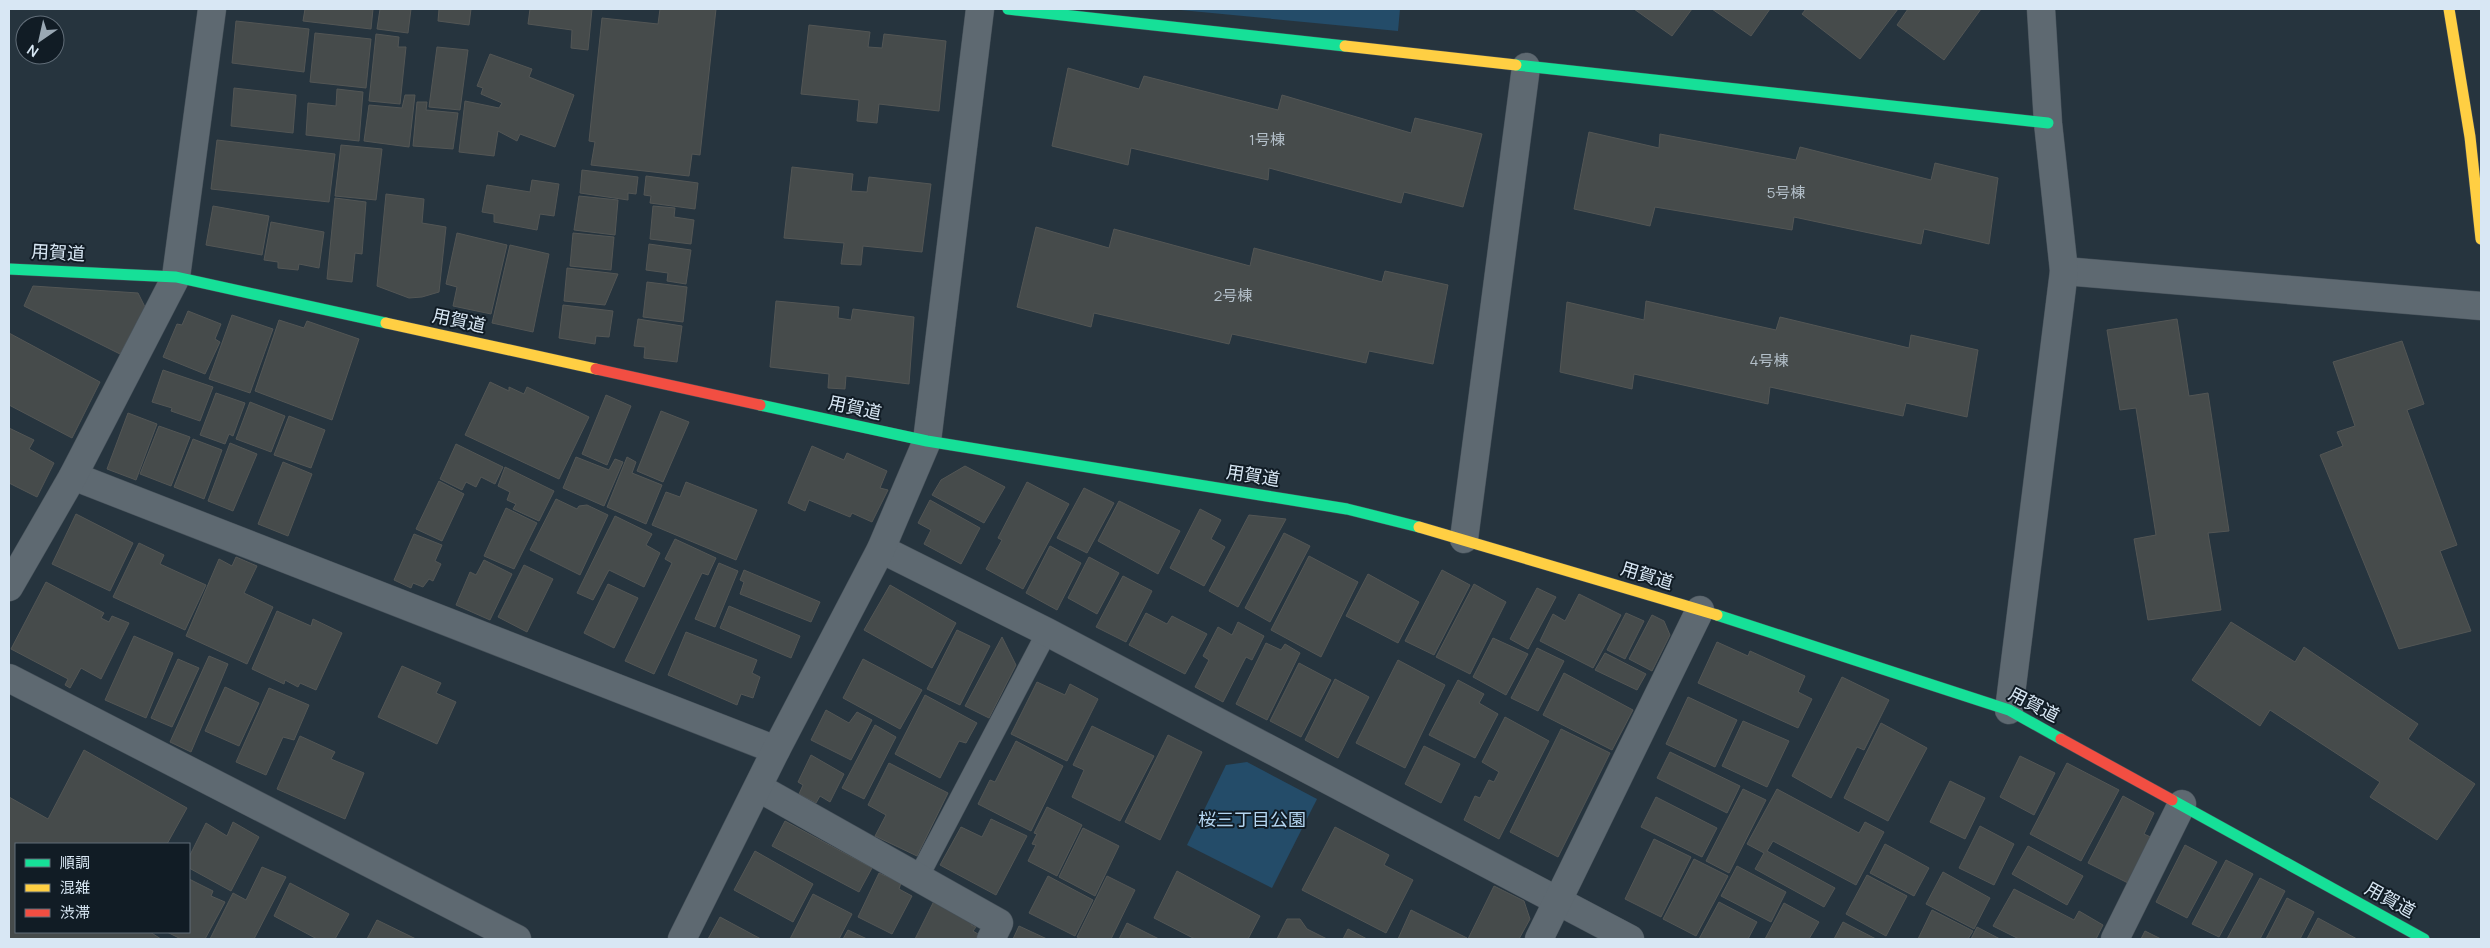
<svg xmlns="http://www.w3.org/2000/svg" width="2490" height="948" viewBox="0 0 2490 948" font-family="Manrope,'Noto Sans JP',sans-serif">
<rect width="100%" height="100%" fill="#26343e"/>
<g fill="#244c69">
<path d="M1170,9H1400L1398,31Z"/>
<path d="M1247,762L1317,799L1272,888L1187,845L1226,765Z"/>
</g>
<g fill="#464b4b" stroke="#535655">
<path d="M305,9H373L371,29L303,21Z"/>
<path d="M380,9H411L408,33L377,29Z"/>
<path d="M439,9H471L469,25L438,21Z"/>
<path d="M530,9H592L588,50L571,48L572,30L528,24Z"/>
<path d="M660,9H716L700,155L692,154L689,176L591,165L595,142L589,141L602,18L658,24Z"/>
<path d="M1634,9H1692L1672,36Z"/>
<path d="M1712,9H1770L1751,36Z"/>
<path d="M1806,9H1898L1860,59L1802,14Z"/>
<path d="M1908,9H1981L1944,60L1897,25Z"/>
<path d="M236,21L309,29L304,72L232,63Z"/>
<path d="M809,25L870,32L868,47L882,48L884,34L946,41L939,111L879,104L877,123L857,121L859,100L801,94Z"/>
<path d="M315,33L371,39L366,88L310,82Z"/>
<path d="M376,34L399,37L398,47H406L400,104L369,101Z"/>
<path d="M437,47L468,50L460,110L429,107Z"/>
<path d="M490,54L532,69L529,77L574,95L555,147L520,134L517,141L498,131L494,156L459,152L465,101L499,108L502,103L481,94L483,88L477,86Z"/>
<path d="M1068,68L1139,89L1144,76L1278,110L1282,95L1411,133L1415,118L1482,134L1463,207L1404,192L1401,203L1269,168L1268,180L1131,148L1128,165L1052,146Z"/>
<path d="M234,88L296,95L293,133L231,126Z"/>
<path d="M337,89L363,92L359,141L306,135L308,103L336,106Z"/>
<path d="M405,95H415L409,147L364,141L369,105L402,108Z"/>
<path d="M417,102H427L426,110L458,113L453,149L413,146Z"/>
<path d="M1589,132L1659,148L1660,134L1796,160L1800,147L1931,180L1935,163L1998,178L1989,244L1924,229L1921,244L1794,217L1792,230L1655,207L1650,226L1574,209Z"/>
<path d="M217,140L335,154L329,202L211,189Z"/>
<path d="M341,145L382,149L376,200L335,196Z"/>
<path d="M792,167L853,174L851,191L867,192L869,177L931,184L922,252L863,246L861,265L841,264L844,243L784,238Z"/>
<path d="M582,170L638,177L636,194L628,193V200L580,193Z"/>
<path d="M646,176L698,183L695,209L650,203L651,196L644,195Z"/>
<path d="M532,180L559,184L554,216L540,214L537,230L494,222V214L482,212L487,185L530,192Z"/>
<path d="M386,194L424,199L422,223L446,227L439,292L422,297L409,298L377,286Z"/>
<path d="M579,196L618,200L615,235L574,230Z"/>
<path d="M335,198L366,202L362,254L355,253L352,282L327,279Z"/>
<path d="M213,206L269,216L262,255L206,245Z"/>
<path d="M653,206L675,208L674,217L694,220L691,244L650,239Z"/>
<path d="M271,222L324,232L319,268L299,264L298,270L278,268V262L264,260Z"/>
<path d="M1036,227L1109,248L1114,229L1250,266L1254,248L1382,282L1385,271L1448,285L1433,364L1369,351L1366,363L1232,334L1229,344L1094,313L1091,327L1017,307Z"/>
<path d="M457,233L507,245L491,314L453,306L457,287L446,284Z"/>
<path d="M573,233L614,237L611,270L570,266Z"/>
<path d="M649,244L691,250L686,284L667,281L668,273L646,270Z"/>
<path d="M510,245L549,254L533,332L492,323Z"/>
<path d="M567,268L618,274L605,305L564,301Z"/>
<path d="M647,282L687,287L683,322L643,317Z"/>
<path d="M33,286L138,293L145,307L120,354L24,306Z"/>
<path d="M776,301L839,307L838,318L851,320L853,309L914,317L909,384L846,376L845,389L828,388L829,374L770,367Z"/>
<path d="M1646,301L1776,330L1780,317L1909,348L1911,335L1978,350L1967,417L1906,403L1903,416L1770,387L1768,404L1634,374L1632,389L1560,372L1567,302L1644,320Z"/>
<path d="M563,305L613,311L609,337L596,336L595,344L559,338Z"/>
<path d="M188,311L221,324L215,339L220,342L205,374L163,357L177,324L182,325Z"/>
<path d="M232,315L273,329L250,393L209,379Z"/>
<path d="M638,319L682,326L677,362L644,358L645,347L634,346Z"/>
<path d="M2177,319L2189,396L2208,393L2229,531L2208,533L2221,610L2148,620L2134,539L2156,535L2136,408L2120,410L2107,330Z"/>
<path d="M279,320L304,328L307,321L359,339L332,420L255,391Z"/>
<path d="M9,333L100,382L72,438L9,405Z"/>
<path d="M2402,341L2424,404L2407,410L2457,545L2440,551L2471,631L2399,649L2320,455L2343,446L2337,432L2355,426L2333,362Z"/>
<path d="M163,370L213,387L200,421L171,411L172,408L152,402Z"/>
<path d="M490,382L509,391V387L524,394L527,387L589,417L559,479L465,435Z"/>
<path d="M216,393L245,403L233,436L229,434L225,444L200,435Z"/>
<path d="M606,395L631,406L607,465L582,454Z"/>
<path d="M250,402L285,416L271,452L236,439Z"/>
<path d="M661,411L689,422L663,482L637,471Z"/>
<path d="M128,413L157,424L136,480L107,469Z"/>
<path d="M289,416L325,430L311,468L274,455Z"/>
<path d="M159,426L190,437L171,486L140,474Z"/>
<path d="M9,428L34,440L29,449L54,463L37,497L9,483Z"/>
<path d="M193,439L222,450L204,499L174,487Z"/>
<path d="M230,443L257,454L233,511L208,501Z"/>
<path d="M456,444L503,467L495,484L481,477L476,487L466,482L462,490L440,479Z"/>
<path d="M812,446L844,460L847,453L887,471L880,488L888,490L872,522L852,513L850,517L809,500L805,511L788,503Z"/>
<path d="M576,457L609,470L615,459L623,462L604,506L563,488Z"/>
<path d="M627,457L636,462L632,473L662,485L646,524L607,507Z"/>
<path d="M283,462L312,474L288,536L258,524Z"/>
<path d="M965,466L1005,487L984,523L932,495L941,480Z"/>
<path d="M505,467L554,491L539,521L513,509L516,504L507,500L510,492L498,486Z"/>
<path d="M439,481L464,494L442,541L416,529Z"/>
<path d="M686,482L757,510L736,560L652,525L666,492L680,497Z"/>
<path d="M1027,482L1069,504L1023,589L986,569L1002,540L998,538Z"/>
<path d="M1084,488L1114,503L1087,553L1057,538Z"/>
<path d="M556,499L577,509L579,506L587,505L608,515L580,575L530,550Z"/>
<path d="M930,500L980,528L961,564L924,544L931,530L918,523Z"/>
<path d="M1119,501L1180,531L1158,574L1098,541Z"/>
<path d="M506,508L537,523L514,569L484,556Z"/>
<path d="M1200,509L1221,520L1211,539L1225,547L1204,586L1170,568Z"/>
<path d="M76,514L133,543L110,591L52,564Z"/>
<path d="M1249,515L1286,519L1238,607L1209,591Z"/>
<path d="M615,516L652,534L646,545L660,553L644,587L609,570L593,600L577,593Z"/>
<path d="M1284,533L1310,546L1270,622L1245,608Z"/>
<path d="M414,534L442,545L435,561L441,564L433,581L429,579L423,587L413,583L411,588L394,580Z"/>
<path d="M675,539L716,558L708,575L702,573L654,674L625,661L672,563L665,559Z"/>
<path d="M139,543L164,555L160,564L206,585L185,630L113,597Z"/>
<path d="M1050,546L1081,563L1057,610L1026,593Z"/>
<path d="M1309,556L1358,582L1321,657L1271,630Z"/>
<path d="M236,557L257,566L244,593L273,607L247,664L186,636L219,559L232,566Z"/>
<path d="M1089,557L1119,573L1097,614L1068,598Z"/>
<path d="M484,560L512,574L490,620L456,605L470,572L476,575Z"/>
<path d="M719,563L738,571L715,627L695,619Z"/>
<path d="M524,565L553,579L527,632L498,617Z"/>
<path d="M744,570L820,602L811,622L740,594L744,582L740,580Z"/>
<path d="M1442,570L1470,585L1434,655L1405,641Z"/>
<path d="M1368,574L1419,602L1398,643L1346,616Z"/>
<path d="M1123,576L1152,591L1126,642L1096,627Z"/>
<path d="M46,582L104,613L101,618L109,622L112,616L129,623L101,679L81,668L70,688L65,685L68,679L11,649Z"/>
<path d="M608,584L638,598L614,648L584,633Z"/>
<path d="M1474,584L1506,602L1470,674L1436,657Z"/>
<path d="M890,585L956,623L932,668L864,630Z"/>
<path d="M1537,588L1556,597L1528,649L1510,639Z"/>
<path d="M1579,594L1621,615L1593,668L1540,641L1553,614L1565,621Z"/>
<path d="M729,606L800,636L791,658L720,628Z"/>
<path d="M277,611L311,626L313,619L342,633L316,690L300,683L298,687L285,680L284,684L252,669Z"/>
<path d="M1146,613L1167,624L1172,616L1207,634L1185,674L1129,645Z"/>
<path d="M1626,613L1644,621L1625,659L1607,650Z"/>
<path d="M1652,615L1664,621L1670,635L1652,671L1629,659Z"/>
<path d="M1238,622L1264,636L1252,660L1246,657L1223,702L1195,687L1209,660L1203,656L1218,627L1232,635Z"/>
<path d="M2231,622L2295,662L2304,647L2418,724L2408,739L2475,784L2437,840L2370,797L2380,782L2270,710L2260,726L2192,680Z"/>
<path d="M957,630L990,646L960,705L927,689Z"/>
<path d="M686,632L757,660L752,673L760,677L753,698L741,694L737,705L668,675Z"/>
<path d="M134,636L173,653L146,718L105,700Z"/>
<path d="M1002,637L1016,665L989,718L965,706Z"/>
<path d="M1493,638L1528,654L1506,695L1473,677Z"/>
<path d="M1717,642L1748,656L1750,651L1805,676L1798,692L1812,699L1798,728L1698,683Z"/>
<path d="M1266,643L1281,650L1285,644L1300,653L1267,720L1236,704Z"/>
<path d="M1537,648L1564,661L1538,711L1511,698Z"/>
<path d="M1605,653L1646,674L1637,690L1595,670Z"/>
<path d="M209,656L228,664L191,752L170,742Z"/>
<path d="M178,659L199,668L172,727L151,718Z"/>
<path d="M863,659L922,690L900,729L843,698Z"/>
<path d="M1398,660L1445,685L1405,768L1356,743Z"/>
<path d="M1299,663L1331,680L1301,737L1270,721Z"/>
<path d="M402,666L441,683L436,693L456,702L437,744L378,717Z"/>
<path d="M1564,673L1633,710L1612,750L1543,715Z"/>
<path d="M1842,677L1889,700L1864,750L1857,747L1831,798L1792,776Z"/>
<path d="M1335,679L1369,697L1338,758L1305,740Z"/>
<path d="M1458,680L1484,694L1479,703L1498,714L1475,758L1429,735Z"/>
<path d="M1037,682L1065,695L1070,684L1098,699L1067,761L1011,734Z"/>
<path d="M225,687L259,703L239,746L205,731Z"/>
<path d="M269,688L309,705L294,740L283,737L266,775L236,762Z"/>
<path d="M925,695L977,723L966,743L959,741L940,778L895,754Z"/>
<path d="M1688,697L1737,720L1715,767L1666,744Z"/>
<path d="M826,710L849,723L857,712L872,720L851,760L811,740Z"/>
<path d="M1505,717L1549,741L1499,839L1464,820L1475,796L1480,798L1489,780L1494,782L1499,772L1482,762Z"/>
<path d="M1743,721L1789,741L1767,787L1722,766Z"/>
<path d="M1881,723L1927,748L1888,821L1844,798Z"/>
<path d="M875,725L896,737L864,799L842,788Z"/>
<path d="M1092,726L1154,756L1120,821L1072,797L1084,770L1073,765Z"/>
<path d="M1561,729L1610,753L1558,857L1510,832Z"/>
<path d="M1168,735L1202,752L1160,840L1125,822Z"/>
<path d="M300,736L335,752L331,759L364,773L345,819L277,789Z"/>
<path d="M1016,741L1063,766L1031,831L978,804L990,780L995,782Z"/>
<path d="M1424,746L1460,764L1441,803L1405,784Z"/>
<path d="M84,750L187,808L167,844H16V932H150L161,939H9V797L48,819Z"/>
<path d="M1670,752L1740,786L1727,813L1657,778Z"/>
<path d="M811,755L844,774L830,802L820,796L816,803L799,794L803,785L798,782Z"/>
<path d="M2020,756L2055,773L2034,815L2000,797Z"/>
<path d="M889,763L948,793L917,856L875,836L886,815L868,805Z"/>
<path d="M2067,763L2119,790L2081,861L2030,834Z"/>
<path d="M1950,781L1985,798L1965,839L1930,822Z"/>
<path d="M1743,789L1766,800L1729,873L1706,861Z"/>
<path d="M1777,789L1859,833L1865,822L1884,832L1856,885L1773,841L1767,851L1835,888L1824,907L1755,869L1764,853L1747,844Z"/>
<path d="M2123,796L2154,813L2144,834L2155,839L2132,885L2088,863Z"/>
<path d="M1656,797L1717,828L1702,857L1641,827Z"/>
<path d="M1047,807L1082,825L1057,876L1028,861L1036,845L1032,844L1037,834L1034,833Z"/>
<path d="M991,819L1027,836L996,895L940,865L961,827L982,837Z"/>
<path d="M785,821L872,868L859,892L772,846Z"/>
<path d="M233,822L259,837L231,891L189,868V857L206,823L227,836Z"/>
<path d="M1980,826L2014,844L1994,885L1959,868Z"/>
<path d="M1335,827L1389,855L1384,865L1413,880L1386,933L1302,890Z"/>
<path d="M1083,828L1119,846L1095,896L1059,877Z"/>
<path d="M1654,839L1691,857L1661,917L1625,899Z"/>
<path d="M1885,844L1929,868L1914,896L1870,873Z"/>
<path d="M2185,845L2217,862L2187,918L2156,902Z"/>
<path d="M2028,846L2083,876L2067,905L2012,874Z"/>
<path d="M755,851L813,884L793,922L734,890Z"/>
<path d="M1694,859L1728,876L1696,936L1663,919Z"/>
<path d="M2226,860L2253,874L2219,937L2192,924Z"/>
<path d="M1737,866L1786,892L1771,922L1721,896Z"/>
<path d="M262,867L286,877L254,939H210L233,893L246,900Z"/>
<path d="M1177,871L1260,916L1248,939H1195L1154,918Z"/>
<path d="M1943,872L1990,898L1974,929L1926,904Z"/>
<path d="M879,873L901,883L899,889L912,896L892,934L858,917Z"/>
<path d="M1867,875L1907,896L1886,936L1846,914Z"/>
<path d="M1048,876L1093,900L1075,936L1029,913Z"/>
<path d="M1107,876L1135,890L1111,939H1081L1077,937Z"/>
<path d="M2260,878L2285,891L2260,939H2227Z"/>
<path d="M189,879L213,891L211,896L225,902L205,939H181L167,932H189Z"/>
<path d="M290,883L349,914L335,939H317L274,916Z"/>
<path d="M1494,886L1524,901L1530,919L1519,939H1468Z"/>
<path d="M2014,889L2074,920L2079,911L2103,925L2096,939H2019L1993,926Z"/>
<path d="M813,894L852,914L839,939H790Z"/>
<path d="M2287,898L2314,912L2300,939H2266Z"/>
<path d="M935,899L974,919L971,925L976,927L973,931L978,934L976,939H915Z"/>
<path d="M1719,902L1757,922L1748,939H1699Z"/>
<path d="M1784,903L1819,922L1809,939H1765Z"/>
<path d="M1411,910L1467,938L1398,939Z"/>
<path d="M1932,910L1973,931L1968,939H1918Z"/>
<path d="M720,917L761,939H708Z"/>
<path d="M2318,918L2357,939H2307Z"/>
<path d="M1287,919H1300L1307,929L1327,939H1277Z"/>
<path d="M377,920L416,939H367Z"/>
<path d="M1843,922L1876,939H1834Z"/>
<path d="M1127,923L1159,939H1119Z"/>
<path d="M1019,926L1047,939H1013Z"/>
<path d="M1977,927L2000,939H1971Z"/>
<path d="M1348,929L1367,939H1343Z"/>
<path d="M848,930L867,939H843Z"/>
<path d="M2145,931L2161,939H2141Z"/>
</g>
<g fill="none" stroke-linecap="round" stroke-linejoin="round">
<g stroke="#455059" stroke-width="21">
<path id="lane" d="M919,876L1047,632"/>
</g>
<g stroke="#455059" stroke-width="29">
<g id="street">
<path d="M2064,271L2481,306"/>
<path d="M73,476L776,750"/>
<path d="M1464,539L1526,67"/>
<path d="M881,549L1047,632L1630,939"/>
<path d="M9,587L73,476L176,277L212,9"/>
<path d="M9,678L517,939"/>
<path d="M2009,710L2064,271L2048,123L2041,9"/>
<path d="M759,788L999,923L991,939"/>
<path d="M682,939L776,750L881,549L927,441L980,9"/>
<path d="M1539,939L1700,610"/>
<path d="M2115,939L2182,804"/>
</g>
</g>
<g stroke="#455059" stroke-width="12">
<g id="fast">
<path d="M1008,9L1345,46"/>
<path d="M1516,65L2048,123"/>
<path d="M9,269L176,277L386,323"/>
<path d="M760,405L927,441L1347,509L1419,527"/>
<path d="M1717,615L2009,710L2061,739"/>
<path d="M2172,800L2424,939"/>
</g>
</g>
<g stroke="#455059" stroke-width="12">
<g id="slow">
<path d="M2449,9L2470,137L2481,239"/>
<path d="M1345,46L1516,65"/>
<path d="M386,323L596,369"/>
<path d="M1419,527L1717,615"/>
</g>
</g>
<g stroke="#455059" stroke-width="12">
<g id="jam">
<path d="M596,369L760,405"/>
<path d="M2061,739L2172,800"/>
</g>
</g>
<use href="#lane" stroke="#5e6971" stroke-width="20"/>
<use href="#street" stroke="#5e6971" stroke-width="28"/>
<use href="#fast" stroke="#16e098" stroke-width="11"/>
<use href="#slow" stroke="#ffcf43" stroke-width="11"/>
<use href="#jam" stroke="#f24e42" stroke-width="11"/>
</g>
<g text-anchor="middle" stroke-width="4" stroke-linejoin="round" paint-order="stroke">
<g font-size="15" fill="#b4c0ca">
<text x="1267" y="145">1号棟</text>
<text x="1786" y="198">5号棟</text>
<text x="1233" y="301">2号棟</text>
<text x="1769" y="366">4号棟</text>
</g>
<g font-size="18" fill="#d8e7f4" stroke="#111c25">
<text transform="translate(58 253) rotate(3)" y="6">用賀道</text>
<text transform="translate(459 321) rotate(12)" y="6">用賀道</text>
<text transform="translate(855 408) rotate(12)" y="6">用賀道</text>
<text transform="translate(1253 476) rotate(9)" y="6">用賀道</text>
<text transform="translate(1647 576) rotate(17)" y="6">用賀道</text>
<text transform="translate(2034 705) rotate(27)" y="6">用賀道</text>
<text transform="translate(2390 900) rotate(29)" y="6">用賀道</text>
</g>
<g font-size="18" fill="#b5d6f1" stroke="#111c25">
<text x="1252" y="826">桜三丁目公園</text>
</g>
</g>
<rect width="2490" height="948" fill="none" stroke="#d8e7f4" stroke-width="20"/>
<rect x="15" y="843" width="175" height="90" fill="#111c25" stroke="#616d78"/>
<rect x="25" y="859" width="25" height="8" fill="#16e098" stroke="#616d78"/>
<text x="60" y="868" font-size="15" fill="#d8e7f4">順調</text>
<rect x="25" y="884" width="25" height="8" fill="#ffcf43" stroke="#616d78"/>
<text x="60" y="893" font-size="15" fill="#d8e7f4">混雑</text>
<rect x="25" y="909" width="25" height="8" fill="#f24e42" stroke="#616d78"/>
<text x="60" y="918" font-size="15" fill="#d8e7f4">渋滞</text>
<g transform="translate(40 40) rotate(214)"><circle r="24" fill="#111c25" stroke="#616d78"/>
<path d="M0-4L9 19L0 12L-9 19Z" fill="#9aa8b4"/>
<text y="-8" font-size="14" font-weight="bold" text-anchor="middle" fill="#d8e7f4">N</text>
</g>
</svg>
